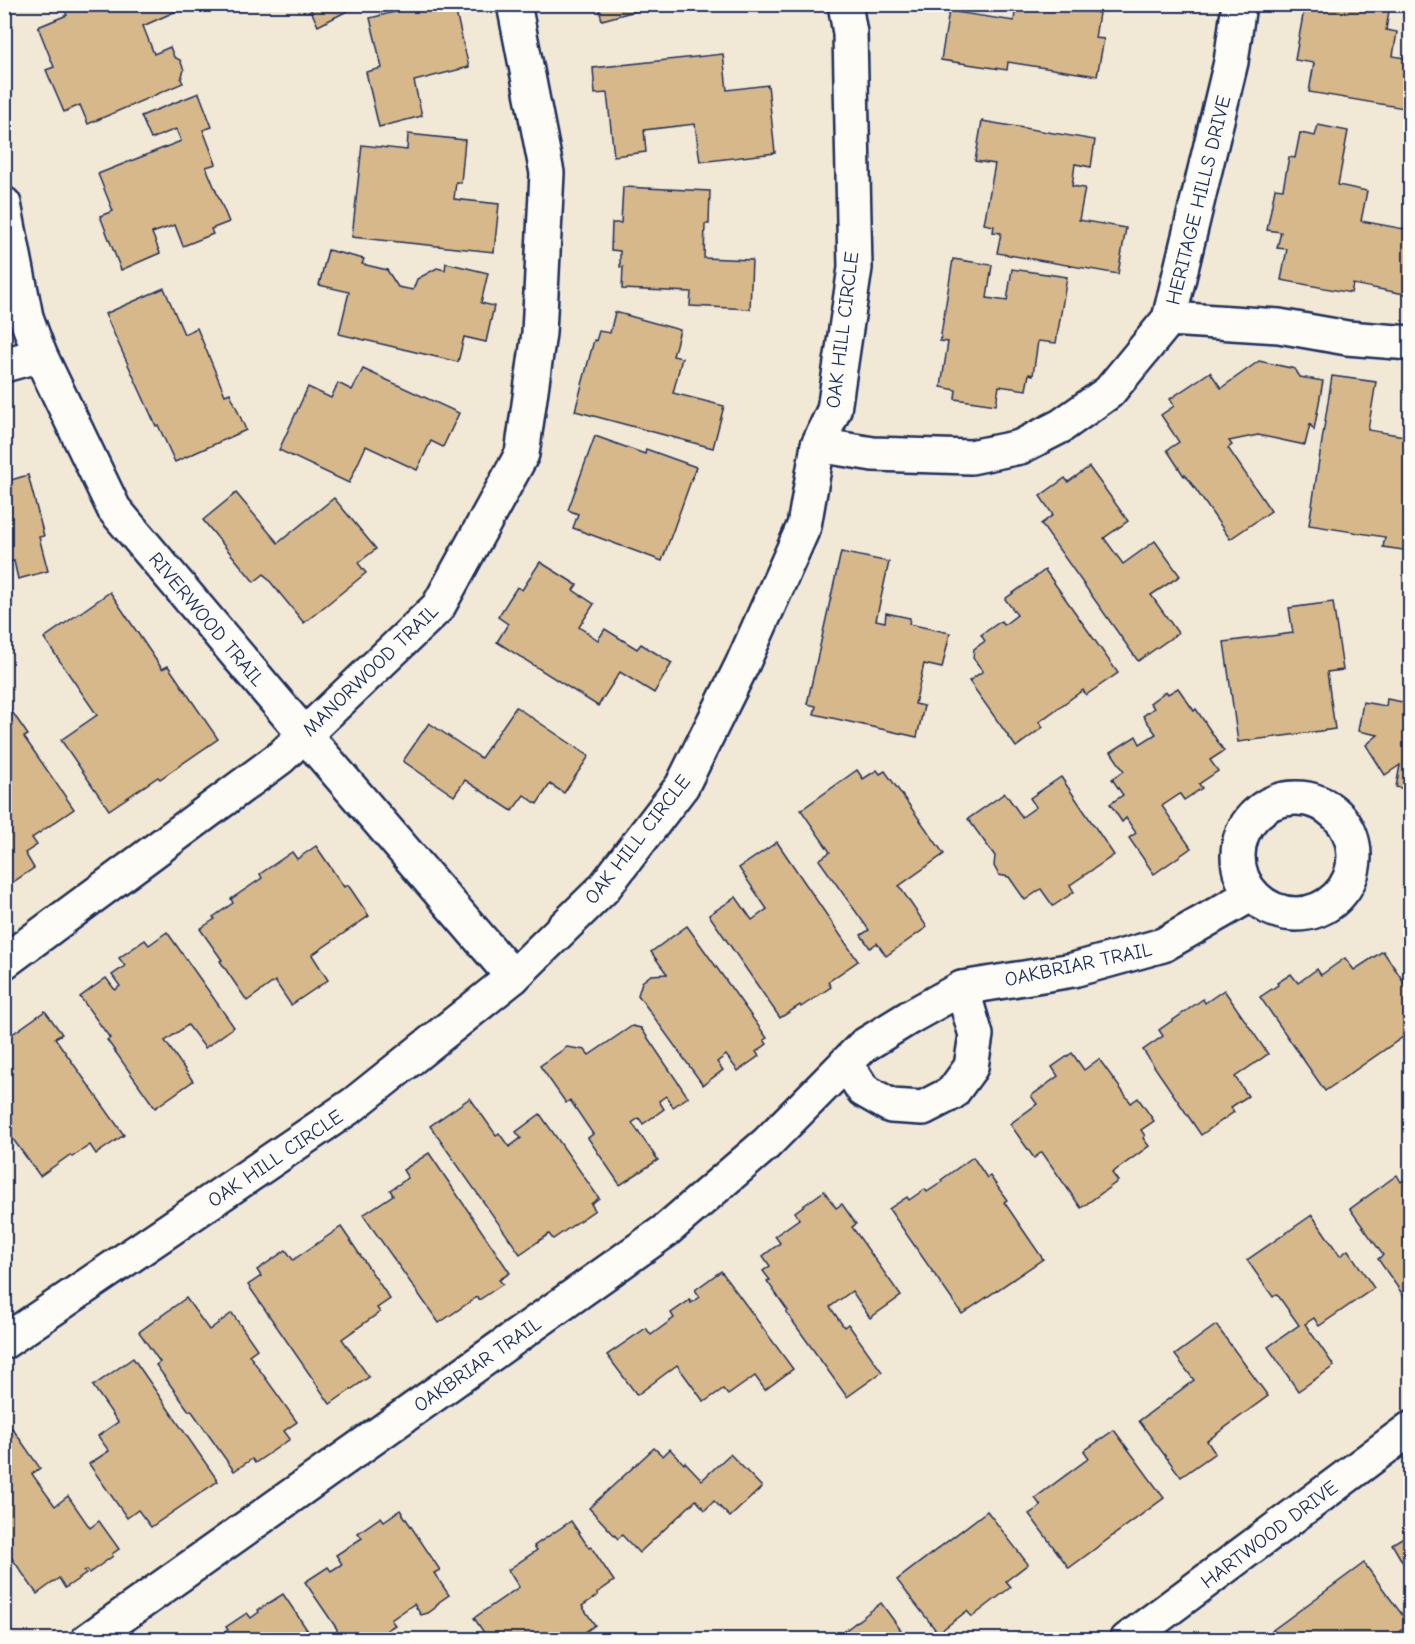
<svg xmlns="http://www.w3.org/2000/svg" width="1415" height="1644" viewBox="0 0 1415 1644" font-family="'Comic Neue',sans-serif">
<rect width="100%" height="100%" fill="#f2e8d6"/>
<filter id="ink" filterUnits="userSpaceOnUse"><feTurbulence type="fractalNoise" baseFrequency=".0167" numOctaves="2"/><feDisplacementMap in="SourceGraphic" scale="12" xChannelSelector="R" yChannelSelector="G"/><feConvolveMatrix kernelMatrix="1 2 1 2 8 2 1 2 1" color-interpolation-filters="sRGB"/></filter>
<g filter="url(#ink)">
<g fill="#d7b88a" stroke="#1b2f5e" stroke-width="1.5">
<path d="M81,4H192L143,26L154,54L170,47L174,57L180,60L184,70L181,79L183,83L88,124L80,105L64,112L46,70L54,67L38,27L67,15L65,11Z"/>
<path d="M308,4H361L318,26Z"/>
<path d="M427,4H454L469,67L414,81L422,116L379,127L366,72L382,68L370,18Z"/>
<path d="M593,4H661L602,20L599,9L595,10Z"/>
<path d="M1016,4H1076V8L1099,13L1095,38L1104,39L1097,76L1008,62L1007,70L941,60L949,11L1014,21Z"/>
<path d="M1305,4H1390L1386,30L1397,32L1393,56L1410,59V74L1404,108L1309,92L1314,63L1295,60Z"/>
<path d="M723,54L727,90L768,85L775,153L700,162L695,124L644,130L646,152L614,156L607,93L595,94L593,68Z"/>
<path d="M199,93L212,127L203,130L216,164L206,167L229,222L211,229L213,234L183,246L175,225L152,233L160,253L121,270L100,216L113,211L98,174L181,141L176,129L151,139L141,116Z"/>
<path d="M982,121L1095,140L1091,167L1075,164L1072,186L1085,188L1079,220L1126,228L1118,274L997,253L1001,233L993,232L994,226L984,224L995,164L975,161Z"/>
<path d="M1318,125L1348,131L1338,185L1367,191L1361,221L1410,230V295L1353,284L1351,293L1281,280L1287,249L1277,248L1281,232L1267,230L1275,188L1283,189L1289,157L1295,158L1300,133L1315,136Z"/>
<path d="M408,134L465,140L461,183L456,182L454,199L499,204L494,252L352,237L362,145L407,150Z"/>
<path d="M623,187L710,191L709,224H705L704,258L752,260L750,309L690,306L691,292L622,289L623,267H620V251L611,250L612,223H621Z"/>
<path d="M328,250L364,259L362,264L387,270L398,287L413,290L417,279L437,268L445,270L446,263L488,273L481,303L494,306L486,342L464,337L458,362L339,334L349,292L319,285Z"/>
<path d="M953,259L992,265L987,298L1007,301L1012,269L1067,277L1056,343L1038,341L1033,375L1029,374L1026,390L999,386L996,405L955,399L956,390L941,387L948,342L940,341Z"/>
<path d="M164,288L184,334L197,328L225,395L230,393L246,430L175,462L158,425L156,426L105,314Z"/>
<path d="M615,312L680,330L673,356L682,358L673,393L724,406L713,448L575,411L594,340L596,341L599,331L610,333Z"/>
<path d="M1259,361L1295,369L1300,377L1323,381L1314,430L1310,424L1305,445L1258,435L1229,441L1232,445L1228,448L1271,511L1230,539L1185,474L1184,476L1167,450L1179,442L1161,415L1174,406L1170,399L1210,372L1221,388Z"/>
<path d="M363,369L459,413L443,447L431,441L417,470L366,446L349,483L279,450L308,387L331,398L338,383L352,390Z"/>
<path d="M1332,376L1376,382L1368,430L1410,437V551L1383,547L1385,537L1309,525Z"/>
<path d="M595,436L645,454L646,449L696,467L662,561L573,528L578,514L568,510Z"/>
<path d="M1089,467L1128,521L1104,538L1123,564L1155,541L1180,576L1151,595L1178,633L1138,661L1041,524L1053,515L1040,496L1065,478L1068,482Z"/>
<path d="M28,475L44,536L39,537L48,571L18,579L14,561L4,563V482Z"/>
<path d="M236,493L278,543L334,498L376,549L358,563L366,573L304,623L264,574L254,582L203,520Z"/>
<path d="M841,552L889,562L876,620L885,622L886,613L910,618L909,624L950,633L942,668L924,664L915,704L924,706L917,737L814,714L816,706L807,704Z"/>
<path d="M540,562L577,585L573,590L594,604L579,627L598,640L605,629L637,649L641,644L672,663L654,693L620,672L598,706L497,642L508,624L498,617L517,587L522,590Z"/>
<path d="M1045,570L1118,673L1086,695L1083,690L1039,722L1043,727L1016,747L969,681L983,671L973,658L974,649L985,641L981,635L1001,621L1004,625L1017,615L1005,599Z"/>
<path d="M110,592L162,669L168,666L218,739L160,779L158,777L109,810L61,740L97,715L44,638Z"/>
<path d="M1333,602L1343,670L1327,672L1335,729L1238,742L1224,642L1293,633L1289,608Z"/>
<path d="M1178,688L1194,711L1196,709L1224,751L1210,760L1218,771L1199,784L1202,788L1184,800L1180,794L1162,806L1191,848L1154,874L1129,838L1136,833L1126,818L1122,822L1110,804L1123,795L1112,779L1124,771L1111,752L1136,736L1140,744L1156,734L1143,716L1154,708L1150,703L1166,691L1168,694Z"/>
<path d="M1387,699L1408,703V701H1410V790L1396,787L1400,765L1385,775L1366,745L1378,735L1358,731L1363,702L1386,706Z"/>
<path d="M4,700L28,735L24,737L74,809L32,838L37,845L25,853L34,868L4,888Z"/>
<path d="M516,707L589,756L564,793L550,784L537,804L524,795L512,811L465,780L454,796L403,761L429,723L481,758Z"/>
<path d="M857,770L863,779L877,770L880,774L885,771L944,854L899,886L927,927L886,956L877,943L870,948L861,935L869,930L819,860L830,852L801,810Z"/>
<path d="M1061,777L1114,855L1070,885L1074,892L1053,906L1041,889L1025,900L1009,877L999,875L994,866L995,856L968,819L1005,793L1022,817L1036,807L1030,798Z"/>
<path d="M777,842L858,961L828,982L831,987L801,1007L800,1005L780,1018L709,915L736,897L752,920L767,909L739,868Z"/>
<path d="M316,846L344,887L348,885L369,916L312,955L328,980L291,1005L275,981L247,1001L220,961L222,960L200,929L215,919L213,917L233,903L231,899L262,878L260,874L292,852L297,859Z"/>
<path d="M1410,917V942L1402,938Z"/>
<path d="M687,926L767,1038L764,1040L767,1044L756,1052L759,1056L738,1071L726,1055L717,1062L723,1070L703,1085L638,995L642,982L651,975L667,974L651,952Z"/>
<path d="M167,932L234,1027L205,1048L188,1025L165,1041L193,1081L155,1108L107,1040L110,1038L80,997L106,978L115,990L120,986L112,975L125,966L119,958L145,940L149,945Z"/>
<path d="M1383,951L1410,991V1032L1325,1091L1260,997L1278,985L1277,983L1291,974L1298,983L1317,969L1321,975L1345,958L1354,970Z"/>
<path d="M1224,990L1268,1054L1235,1077L1248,1096L1231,1107L1234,1112L1201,1135L1143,1050L1163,1036L1159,1030L1203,999L1205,1003Z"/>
<path d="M45,1011L62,1034L55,1038L124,1135L96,1154L90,1145L72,1157L70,1155L40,1176L4,1127V1051L9,1047L4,1040Z"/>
<path d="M632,1026L641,1028L688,1097L673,1107L666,1096L659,1101L664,1109L643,1124L639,1118L632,1123L658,1160L620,1185L588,1138L593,1134L570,1100L566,1103L540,1066L567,1047L585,1050L589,1055Z"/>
<path d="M1072,1053L1084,1070L1099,1059L1131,1103L1138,1098L1154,1121L1141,1130L1145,1136L1143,1138L1149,1146L1112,1173L1118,1181L1081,1208L1042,1152L1034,1158L1010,1124L1037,1104L1031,1096L1058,1076L1052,1067Z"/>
<path d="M470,1098L496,1135L499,1133L509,1147L521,1138L516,1132L540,1114L599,1198L591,1204L595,1210L553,1239L549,1234L520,1254L430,1126Z"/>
<path d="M429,1153L510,1273L499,1280L503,1284L479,1300L477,1297L439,1323L363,1215L393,1195L390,1190L408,1178L403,1170Z"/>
<path d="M973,1157L987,1178L990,1176L1007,1200L1004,1202L1043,1259L962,1314L889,1209L907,1197L909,1200L925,1189L927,1192L942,1182L941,1180Z"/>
<path d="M1397,1175L1401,1182L1410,1175V1305L1378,1259L1383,1255L1350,1209Z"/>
<path d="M824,1191L836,1208L842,1204L856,1224L852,1227L901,1296L870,1318L852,1291L830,1307L844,1327L848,1324L882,1372L847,1397L786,1312L788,1311L767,1281L770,1280L763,1271L770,1266L763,1256L780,1243L775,1236L799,1219L795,1212Z"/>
<path d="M1312,1215L1340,1256L1348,1250L1374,1288L1319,1326L1314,1318L1305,1324L1334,1366L1298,1391L1268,1347L1299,1325L1277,1294L1273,1297L1247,1260Z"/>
<path d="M341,1227L390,1299L377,1308L380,1312L342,1339L369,1377L330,1404L248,1285L261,1276L257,1270L286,1250L293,1260Z"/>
<path d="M721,1271L793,1369L765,1390L755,1376L728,1395L723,1389L704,1402L677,1365L637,1395L607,1355L646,1328L651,1335L674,1318L671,1313L690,1300L691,1303L700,1297L695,1290Z"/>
<path d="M186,1298L209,1330L232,1313L257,1349L249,1355L297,1422L284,1431L290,1439L255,1463L252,1459L234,1471L191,1410L189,1411L156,1365L160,1362L139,1332Z"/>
<path d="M1216,1325L1268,1396L1207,1441L1215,1453L1181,1477L1139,1421L1194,1380L1175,1355Z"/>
<path d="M133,1358L218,1481L151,1527L138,1510L127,1518L89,1464L109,1451L98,1436L118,1422L93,1386Z"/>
<path d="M12,1428L40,1468L32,1474L55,1506L68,1496L90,1528L99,1521L119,1549L112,1554L113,1556L89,1573L87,1570L84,1571L86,1574L65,1588L59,1578L37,1594L4,1547V1434Z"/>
<path d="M1114,1430L1164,1498L1069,1568L1029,1514L1041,1506L1035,1498L1089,1458L1084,1451Z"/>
<path d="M654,1448L663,1456L670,1449L684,1464L685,1462L702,1480L730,1454L762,1487L730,1517L714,1501L705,1510L696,1500L639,1553L622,1535L618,1539L589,1508Z"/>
<path d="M400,1510L440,1570L434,1573L449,1595L439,1602L435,1608L428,1613L421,1615L414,1604L391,1620L395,1625L387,1630L393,1640H338L336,1636L337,1629L305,1582L328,1567L331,1571L342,1564L336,1555L362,1538L358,1533L381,1517L384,1521Z"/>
<path d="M987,1511L1028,1564L1006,1581L1011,1587L972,1617L967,1611L938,1633L897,1580Z"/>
<path d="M571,1521L589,1548L591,1547L614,1581L597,1593L598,1595L582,1606L595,1625L574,1640H558L555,1634L547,1640H489L474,1618L519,1587L508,1570L537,1550L534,1546Z"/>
<path d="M1410,1533V1575L1392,1544Z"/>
<path d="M1364,1563L1409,1624L1388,1640H1259Z"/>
<path d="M283,1594L314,1640H214L228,1630L226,1627L247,1613L251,1618L259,1612L258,1610Z"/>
<path d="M881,1603L908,1640H833Z"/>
</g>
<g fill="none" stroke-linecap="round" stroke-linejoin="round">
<g stroke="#1b2f5e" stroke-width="38">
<g id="street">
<path d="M4,204L26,317L40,355L114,509L304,734L513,977"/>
<path d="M1169,319L1279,326L1347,338L1410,343"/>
<path d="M4,365L40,355"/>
<path d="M818,445L873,454L971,457L1020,447L1061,426L1109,392L1169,319L1231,62L1239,4"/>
<circle cx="1296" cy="856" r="58"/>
<path d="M4,962L280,758L438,607L522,454L539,333L547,173L514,4"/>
<path d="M846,1063L863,1090L891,1106L923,1108L952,1093L971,1067L976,1035L962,988"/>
<path d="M4,1342L354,1104L513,977L603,889L682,786L742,665L804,526L818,445L834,410L855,268L850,33L845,4"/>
<path d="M88,1640L665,1231L766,1144L863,1046L910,1017L962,988L1073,970L1163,945L1252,894"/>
<path d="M1127,1640L1410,1429"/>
</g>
</g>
<use href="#street" stroke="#fdfcf7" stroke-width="33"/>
</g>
</g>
<g text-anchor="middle" stroke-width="5" stroke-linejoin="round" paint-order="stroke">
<g font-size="20" fill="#1b2f5e" stroke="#fdfcf7">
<text transform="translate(1198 200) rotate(-76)" y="7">HERITAGE HILLS DRIVE</text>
<text transform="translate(842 330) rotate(-83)" y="7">OAK HILL CIRCLE</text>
<text transform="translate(207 619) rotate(50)" y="7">RIVERWOOD TRAIL</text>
<text transform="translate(370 670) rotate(-44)" y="7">MANORWOOD TRAIL</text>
<text transform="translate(637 839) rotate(-52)" y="7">OAK HILL CIRCLE</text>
<text transform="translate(1078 964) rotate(-12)" y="7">OAKBRIAR TRAIL</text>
<text transform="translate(275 1158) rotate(-34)" y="7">OAK HILL CIRCLE</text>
<text transform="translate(477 1364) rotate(-35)" y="7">OAKBRIAR TRAIL</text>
<text transform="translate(1269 1534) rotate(-37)" y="7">HARTWOOD DRIVE</text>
</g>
</g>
<rect width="1415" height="1644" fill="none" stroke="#fdfcf7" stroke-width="24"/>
<rect x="12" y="12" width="1391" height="1620" fill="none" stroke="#1b2f5e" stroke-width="2" filter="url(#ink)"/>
</svg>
